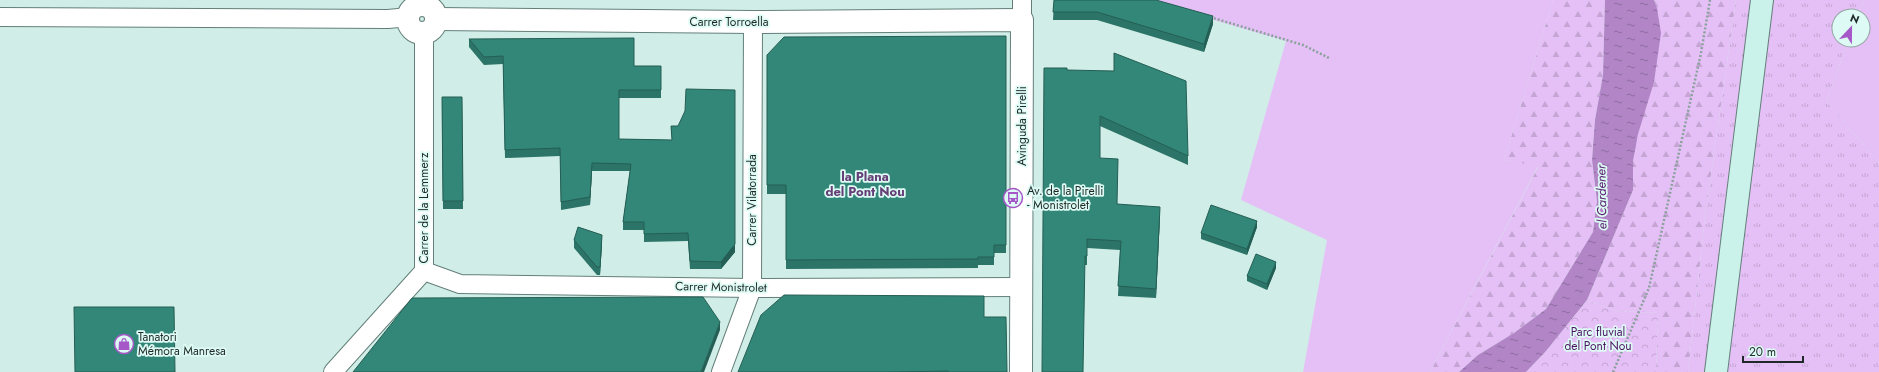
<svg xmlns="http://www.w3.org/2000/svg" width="1879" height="372" viewBox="0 0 1879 372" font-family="Jost,sans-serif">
<defs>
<pattern id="grass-tufts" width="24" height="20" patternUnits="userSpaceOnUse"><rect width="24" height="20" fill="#e5c0f6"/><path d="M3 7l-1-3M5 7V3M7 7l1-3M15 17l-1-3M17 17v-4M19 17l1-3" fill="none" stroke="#c4a5d3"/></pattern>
<pattern id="forest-firs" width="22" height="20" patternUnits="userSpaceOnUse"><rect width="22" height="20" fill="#e5c0f6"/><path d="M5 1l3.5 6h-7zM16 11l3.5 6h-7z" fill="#c4a5d3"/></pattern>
<pattern id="park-crowns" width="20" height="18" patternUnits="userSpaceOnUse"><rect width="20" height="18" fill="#e5c0f6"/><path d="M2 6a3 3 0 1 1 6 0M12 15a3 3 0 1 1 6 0" fill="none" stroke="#c4a5d3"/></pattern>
<pattern id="water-ripples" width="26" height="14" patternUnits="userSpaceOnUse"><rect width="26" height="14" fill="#b185c6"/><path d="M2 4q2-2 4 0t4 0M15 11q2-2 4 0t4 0" fill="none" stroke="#8f6da1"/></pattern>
</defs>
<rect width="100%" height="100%" fill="#d0eee7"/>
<path fill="url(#grass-tufts)" d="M1736,0H1864L1858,16H1839V40H1849L1826,101L1879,163V372H1688L1706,209Z"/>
<g fill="url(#forest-firs)">
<path d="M1553,0H1605L1603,75L1595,120L1592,160L1597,201L1593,232L1546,309L1514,333L1478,355L1459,372H1430L1538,167L1504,160Z"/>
<path d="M1654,0H1736L1706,209L1688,372H1656L1658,313L1616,311L1587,300L1633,190V161L1657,8Z"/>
</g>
<path fill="url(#park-crowns)" d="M1587,300L1616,311L1658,313L1656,372H1526L1546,351Z"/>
<g fill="#e5c0f6">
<path d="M1145,0H1553L1504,160L1538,166L1430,372H1303L1327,240L1241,200L1286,41Z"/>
<path d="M1864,0H1879V163L1826,101L1849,40H1863V16H1858Z"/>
</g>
<path fill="url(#water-ripples)" d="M1605,0H1654L1657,8L1661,33L1654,82L1638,134L1633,161V190L1587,300L1546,351L1526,372H1459L1478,355L1514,333L1546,309L1593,232L1597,201L1592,160L1595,120L1603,75Z"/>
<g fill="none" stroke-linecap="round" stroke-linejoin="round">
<g stroke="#647f79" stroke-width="20">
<g id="minor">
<path d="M1022,0V20"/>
<path d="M0,17L388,19L409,17"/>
<path d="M424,271L460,284L752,288L1021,287"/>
<path d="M333,372L424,271V33"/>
<path d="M721,372L752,288L753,22"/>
</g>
</g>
<g stroke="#647f79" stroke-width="24">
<g id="tertiary">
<circle cx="422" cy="19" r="14"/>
<path d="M437,19L753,22L1022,20L1021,372"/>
</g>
</g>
<g stroke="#647f79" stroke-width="24">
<path id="secondary" d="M1716,372L1762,0"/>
</g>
<g stroke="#8aa19c" stroke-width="2.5" stroke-dasharray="2 2" stroke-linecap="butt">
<path d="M1210,17L1303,45L1329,58"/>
<path d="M1613,372L1649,288L1701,53L1710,0"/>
</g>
<use href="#minor" stroke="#fff" stroke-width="18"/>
<use href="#tertiary" stroke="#fff" stroke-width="22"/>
<use href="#secondary" stroke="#caf1ea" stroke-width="22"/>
</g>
<g fill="#2c7467">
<path d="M1054,0L1213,24L1204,52L1097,20H1053Z"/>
<path d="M1006,36V253H994V265H978V268L786,269V194H767V168Z"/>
<path d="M469,39L634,66H661V98H619V139L672,140L671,126L735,252L721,269H690L688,241L644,242V230H623V222L630,171H592L590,205L561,210L560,156L505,158L503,64L484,65L469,47Z"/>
<path d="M1067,70L1188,156V165L1100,126V158L1117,204L1160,216L1156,298L1118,296L1120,250L1087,248V265H1085Z"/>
<path d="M442,97H462L463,209H443Z"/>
<path d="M1257,227L1247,255L1201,239V233Z"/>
<path d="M574,240L602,243L600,275H597L574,248Z"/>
<path d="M1276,268L1267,290L1247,281V276Z"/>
<path d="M984,317L1007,372H738Z"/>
</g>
<g fill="#245e54">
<path d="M1213,16V24L1204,52V44Z"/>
<path d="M592,163V171L590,205V197Z"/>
<path d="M1160,207V216L1156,298V289Z"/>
<path d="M1257,221V227L1247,255V249Z"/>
<path d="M602,235V243L600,275V267Z"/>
<path d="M735,244V252L721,269V262Z"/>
<path d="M1276,262V268L1267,290V284Z"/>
<path d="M720,322V330L704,372H701Z"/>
</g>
<g fill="#338778" stroke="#245e54">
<path d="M1054,0H1156L1213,16L1204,44L1097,12H1053Z"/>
<path d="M1006,36V245H994V257H978V259L786,260V185H767V55L784,37Z"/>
<path d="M634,38V66H661V90H619V139L672,140L671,126H678L685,111L686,89L735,90V244L721,262L690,261L688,233L644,234V222H623L631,164L592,163L590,197L561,202L560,148L505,150L503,56L484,57L469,39Z"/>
<path d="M1114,53L1186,81L1188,156L1100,116V158L1118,159L1117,204L1160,207L1156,289L1118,286L1121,241L1087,239V256H1085L1083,372H1042L1044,68H1067V70L1114,71Z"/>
<path d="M442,97H462L463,201H443Z"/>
<path d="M1211,205L1257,221L1247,249L1201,233Z"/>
<path d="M578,227L602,235L600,267H597L574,240Z"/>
<path d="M1256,254L1276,262L1267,284L1247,276Z"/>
<path d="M784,295L984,296V317H1006L1007,372H948V371L891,372H738L761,315Z"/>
<path d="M703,297L720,322L701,372H353L412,298Z"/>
<path d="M74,307H174L175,372H75Z"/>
</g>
<defs>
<g id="bus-ring" transform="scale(1)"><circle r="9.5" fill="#ddfbf4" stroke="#a657c8" stroke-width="1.5"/><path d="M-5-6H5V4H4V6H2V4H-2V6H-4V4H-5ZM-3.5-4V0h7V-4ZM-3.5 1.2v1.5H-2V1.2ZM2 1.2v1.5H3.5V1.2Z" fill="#a657c8"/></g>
<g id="shop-ring" transform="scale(1)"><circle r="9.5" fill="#ddfbf4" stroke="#a657c8" stroke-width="1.5"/><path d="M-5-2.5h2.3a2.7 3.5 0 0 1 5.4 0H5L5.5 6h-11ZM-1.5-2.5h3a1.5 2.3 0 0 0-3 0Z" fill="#a657c8"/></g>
</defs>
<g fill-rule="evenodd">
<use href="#bus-ring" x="1013" y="198"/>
<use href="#shop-ring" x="124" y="344"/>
</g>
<g text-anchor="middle" stroke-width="3.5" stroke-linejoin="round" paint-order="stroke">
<g font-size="12" fill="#1f2a28" stroke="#ddfbf4">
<text x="729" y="26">Carrer Torroella</text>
<text transform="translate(1022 126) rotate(-90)" y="4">Avinguda Pirelli</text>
<text transform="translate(752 200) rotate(-90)" y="4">Carrer Vilatorrada</text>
<text transform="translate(424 208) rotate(-90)" y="4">Carrer de la Lemmerz</text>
<text transform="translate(721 287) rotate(1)" y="4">Carrer Monistrolet</text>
</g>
<g font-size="12" fill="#1f2a28" stroke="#ddfbf4" text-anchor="start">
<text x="1027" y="195">Av. de la Pirelli<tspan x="1027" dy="14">- Monistrolet</tspan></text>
<text x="138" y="341">Tanatori<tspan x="138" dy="14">Mémora Manresa</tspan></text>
</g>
<g font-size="12" fill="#4d1463" stroke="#ddfbf4">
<text x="1598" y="336">Parc fluvial<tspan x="1598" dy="14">del Pont Nou</tspan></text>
</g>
<g font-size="13" font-weight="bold" fill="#653e76" stroke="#ddfbf4">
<text x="865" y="181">la Plana<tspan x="865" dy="15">del Pont Nou</tspan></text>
</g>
<g font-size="13" font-style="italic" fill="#581f6e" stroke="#ddfbf4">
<text transform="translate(1601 197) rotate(-91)" y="5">el Cardener</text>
</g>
</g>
<g transform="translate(1851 28) rotate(22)"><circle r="19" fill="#ddfbf4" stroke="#91a7a2"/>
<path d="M0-3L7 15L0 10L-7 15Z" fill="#a657c8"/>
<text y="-6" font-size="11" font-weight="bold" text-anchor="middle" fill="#1f2a28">N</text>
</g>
<path d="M1743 356v6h60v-6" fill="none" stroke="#1f2a28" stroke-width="2"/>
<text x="1749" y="356" font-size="12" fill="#1f2a28" stroke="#ddfbf4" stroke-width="3" paint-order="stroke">20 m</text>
</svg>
